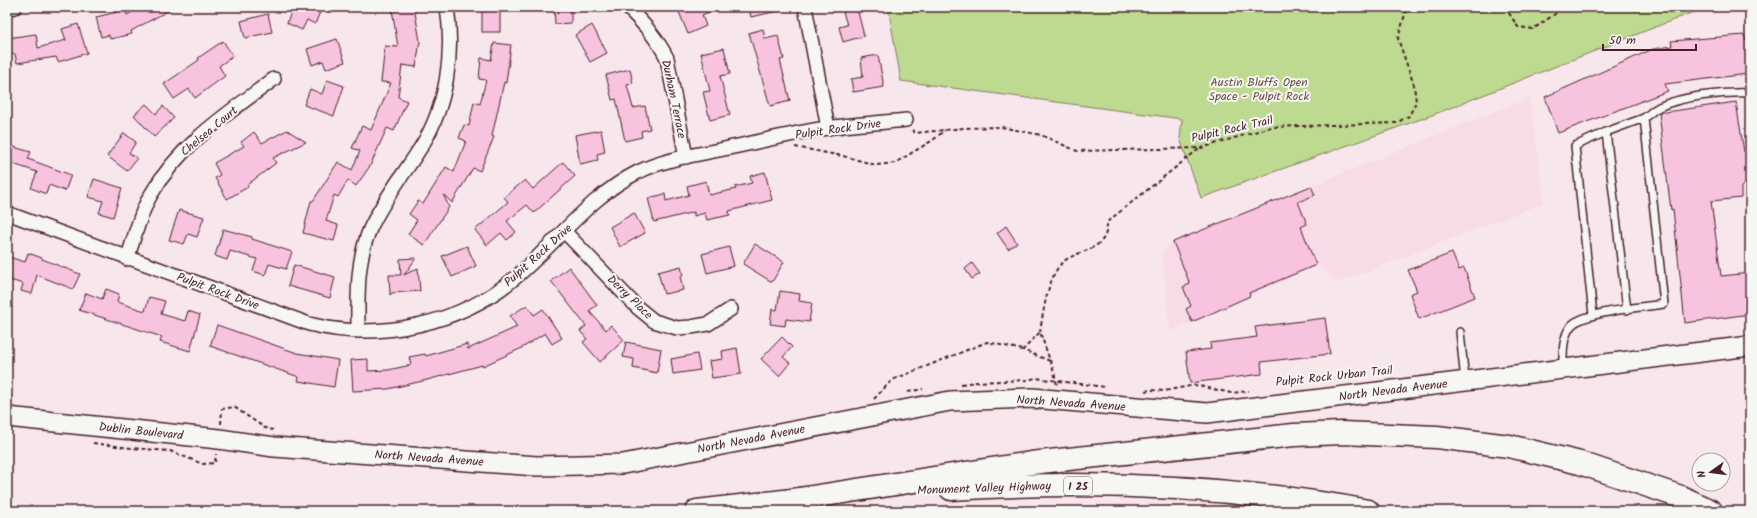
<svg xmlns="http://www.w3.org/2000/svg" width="1757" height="518" viewBox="0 0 1757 518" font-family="Kalam,sans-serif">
<rect width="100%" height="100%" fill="#f7e7ec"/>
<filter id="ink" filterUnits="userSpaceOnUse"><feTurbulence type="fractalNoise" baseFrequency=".025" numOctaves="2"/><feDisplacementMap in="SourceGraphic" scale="8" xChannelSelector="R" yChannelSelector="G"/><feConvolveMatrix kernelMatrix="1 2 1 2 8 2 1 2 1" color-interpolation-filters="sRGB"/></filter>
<g filter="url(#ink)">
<path fill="#f7dce8" d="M1530,97L1544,203L1337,283L1318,265L1170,332L1162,252L1173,242Z"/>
<path fill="#bed990" stroke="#847c5e" d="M888,7H1716L1691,13L1435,114L1201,198L1180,139L1182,119L901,81Z"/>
<g fill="#f8c3df" stroke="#4a1f2b">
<path d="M140,7H175L131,31L132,34L110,39L109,35L101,37L96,17L126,10L127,15Z"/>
<path d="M293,7H322L315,24L307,20L302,30L287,23Z"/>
<path d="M402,7H414L420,41L416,67L402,65L398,97L407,101L394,131L387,128L370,166L356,186L348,180L338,197L334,195L326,221L338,225L334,241L303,233L311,201H313L338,162L352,170L360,151L352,148L362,126L371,130L391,83L381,82L385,46L398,47L392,9Z"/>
<rect x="482" y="7" width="18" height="25"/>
<path d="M554,7H571V23L555,24Z"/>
<path d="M677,7H721L702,15L706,26L688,34Z"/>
<path d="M749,7H778V11L751,17Z"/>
<path d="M857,8L864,36L843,42L839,27L847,25L843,12Z"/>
<path d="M268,14L272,32L245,38L241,21Z"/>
<path d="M78,24L87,53L58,62L56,57L17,63L15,54L8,55L7,38L36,34L38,48L66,40L62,29Z"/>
<path d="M592,25L607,53L590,62L575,35Z"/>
<path d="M763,29L765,39L778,36L784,59L780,60L790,101L770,106L749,33Z"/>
<path d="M1744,35L1748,45H1750V67H1747L1748,74L1665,84L1668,91L1558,133L1545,97L1653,49L1672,46L1671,41Z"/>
<path d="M337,39L345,62L326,69L323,61L312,65L307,49Z"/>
<path d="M223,41L233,56L219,66L225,76L195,98L189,89L174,99L164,84L199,60L198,58Z"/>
<path d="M494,43L511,45L506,83L504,82L492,136L494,137L480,171L473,168L452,203L443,194L449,207L424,245L408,234L417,220L409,214L418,201L423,204L446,167L454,172L466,141L459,138L464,125L469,126L474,102L480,104L486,80L479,79L481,58L491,60Z"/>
<path d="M724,48L730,74L720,76L730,115L710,120L703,92L710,91L701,53Z"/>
<path d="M878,55L884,87L853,92L851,79L863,77L861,58Z"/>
<path d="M630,69L633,83L627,85L633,108L645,106L650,129L641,131L642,137L625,141L616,99L612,100L606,75Z"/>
<path d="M327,80L344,86L334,116L304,105L310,89L322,94Z"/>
<path d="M1736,102L1744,152L1750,146V180L1741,187V198L1711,201L1721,276L1750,273V314L1685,323L1673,209L1671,210L1659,113Z"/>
<path d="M146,104L156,114L163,106L174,118L154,137L134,115Z"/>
<path d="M287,130L306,142L273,158L276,163L247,185L248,187L227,199L215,178L220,175L214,163L244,146L241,142L254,132L262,143Z"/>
<path d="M601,130L605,152L597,154L598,160L580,164L575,135Z"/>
<path d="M124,133L136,142L129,153L137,158L127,171L107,156Z"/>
<path d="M7,145L31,152L28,159L71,175L65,191L49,185L46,194L31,188L37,172L7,162Z"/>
<path d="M563,162L575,176L534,213L527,205L507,221L516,232L507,240L501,233L487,245L475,230L508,202L504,197L525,180L533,189Z"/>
<path d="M765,172L772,200L729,211L730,215L707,220L705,213L694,216V212L654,222L648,198L665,194L666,201L689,195L687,186L706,181L709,195L736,189L735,187L752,183L750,176Z"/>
<path d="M94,179L122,188L113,217L99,213L103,201L88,197Z"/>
<path d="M1311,186L1315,195L1298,202L1307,224L1301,227L1316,265L1249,293L1250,296L1192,322L1186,309L1191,306L1183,287L1190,284L1173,242Z"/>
<path d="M179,210L204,217L197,237L188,234L184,244L169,240Z"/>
<path d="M634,213L645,233L620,247L610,227Z"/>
<path d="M1006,226L1017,243L1008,249L997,233Z"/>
<path d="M223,229L252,237V239L292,252L286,269L269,264L265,275L253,271L257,259L230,251L227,260L215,256Z"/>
<path d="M755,244L784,262L772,282L743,264Z"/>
<path d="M467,246L476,266L452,277L442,256Z"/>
<path d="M729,247L734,266L707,273L702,254Z"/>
<path d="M28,253L42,258V259L80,274L73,289L37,275L32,294L21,291L23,284L7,279V264L9,257L25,262Z"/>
<path d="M1452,253L1459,270L1464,268L1475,297L1419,319L1410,294L1417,291L1408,270Z"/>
<path d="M416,258L404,275L418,268L420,291L392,293L390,295L389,275H401L400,259Z"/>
<path d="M972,263L980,274L972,279L965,269Z"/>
<path d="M294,265L335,277L330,298L288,286Z"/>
<path d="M681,266L683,276H680L683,290L664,294L658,272Z"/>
<path d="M569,267L597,305L589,311L606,330L611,325L624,340L600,362L583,342L587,339L580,331L586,326L551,281Z"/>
<path d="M106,289L119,294L117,302L145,311L149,297L165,301L161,314L185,321L188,311L200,315L190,351L160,342L162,337L79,310L86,293L102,299Z"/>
<path d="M780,291L800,294L799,301L812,303L809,322L786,319L785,326L770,324L772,309L777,310Z"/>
<path d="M527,305L534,315L543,309L562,338L552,344L545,333L522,348L483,366L482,365L427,380L388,389L353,391L351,360L368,359V371L388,370L411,365L409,357L425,354L426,356L467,344L468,349L517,327L510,316Z"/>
<path d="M1325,318L1330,354L1261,362L1262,374L1190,383L1186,352L1211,349L1210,343L1257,337L1255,327Z"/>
<path d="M217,325L297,353L338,360L334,387L298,381L299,377L210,346Z"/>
<path d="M782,337L792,347L783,357L790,363L779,376L761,359Z"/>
<path d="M626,342L661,349L657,373L633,368L634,359L623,357Z"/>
<path d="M737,348L741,374L712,378L709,361L723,359L722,351Z"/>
<path d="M697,354L700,370L673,374L671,359Z"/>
</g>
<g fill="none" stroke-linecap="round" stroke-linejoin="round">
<g stroke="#4a1f2b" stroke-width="10">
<g id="service">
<path d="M1644,118C1648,115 1653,110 1659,107C1682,96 1724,92 1750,93"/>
<path d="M1606,132L1627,310"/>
<path d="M1460,332L1465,381"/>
<path d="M1563,368C1563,355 1562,337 1571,326C1582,312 1644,307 1664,304L1644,118L1606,132L1575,146L1593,315"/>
</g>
</g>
<g stroke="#4a1f2b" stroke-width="16">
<g id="minor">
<path d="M627,7C643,23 657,38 667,58L686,157"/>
<path d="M805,7L828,128"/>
<path d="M7,8L15,7"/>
<path d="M7,213L309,324C379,342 461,324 516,277C557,242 590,196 638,172C664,159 696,155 724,149C758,142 793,133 827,128C853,124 880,123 906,120"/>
<path d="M564,231L638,308L654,321L677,328L691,327L708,324L731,309"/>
<path d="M127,259C135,237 140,212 152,193C180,144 230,112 274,79"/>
<path d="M358,331C358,298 356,261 370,229C383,200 404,174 421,147C447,106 454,54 447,7"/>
</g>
</g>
<g stroke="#4a1f2b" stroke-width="22">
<path id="secondary" d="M7,417L219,439L274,447L537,466L623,464L950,401L1032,398L1207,413L1750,346"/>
</g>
<g stroke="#4a1f2b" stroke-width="25">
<g id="motorway">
<path d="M951,489C1089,480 1232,486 1368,511"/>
<path d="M786,501L1031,463L1294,435L1342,433L1437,437L1509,446L1580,463L1681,497L1711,511"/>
<path d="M697,511L801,499"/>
</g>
</g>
<g stroke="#4a1f2b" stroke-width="2" stroke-dasharray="4 3" stroke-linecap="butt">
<path d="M1505,7L1518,27L1533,29L1555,14L1559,7"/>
<path d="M912,130L915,133L964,128L1001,127L1041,135L1077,151L1201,148L1271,127L1396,123L1409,116L1416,102L1414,85L1398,39L1407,7"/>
<path d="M795,147L843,156L876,165L895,163L933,140L945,130"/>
<path d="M1040,332C1043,313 1048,275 1063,262C1080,248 1108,252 1107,222L1200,148"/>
<path d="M1050,361L1023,350L1040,332L1054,372L1057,385"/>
<path d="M961,384L976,382L1028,380L1035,378L1105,387"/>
<path d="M1145,391L1151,390L1164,391L1195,385L1231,393L1249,391"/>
<path d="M908,392L923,389"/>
<path d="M874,399L892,380L987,342L1023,350"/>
<path d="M221,424L222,409L234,407L265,428L273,430"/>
<path d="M93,443L131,448L170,451L203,464L215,463L216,454"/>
</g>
<use href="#service" stroke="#f6f6f2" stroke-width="7"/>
<use href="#minor" stroke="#f6f6f2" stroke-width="13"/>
<use href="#secondary" stroke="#f6f6f2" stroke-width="19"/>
<use href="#motorway" stroke="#f6f6f2" stroke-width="22"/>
</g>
</g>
<g text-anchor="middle" stroke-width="4" stroke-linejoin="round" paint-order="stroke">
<rect fill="#f6f6f2" stroke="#7e6067" stroke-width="1" x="1064" y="477" width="28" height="18" rx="3"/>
<g font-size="11" font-weight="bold" fill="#4a1f2b">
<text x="1078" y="490">I 25</text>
</g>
<g font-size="12" fill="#674e44" stroke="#f6f6f2">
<text x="1259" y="86">Austin Bluffs Open<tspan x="1259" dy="14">Space - Pulpit Rock</tspan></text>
</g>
<g font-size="12" fill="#4a1f2b" stroke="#f6f6f2">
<text transform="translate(674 99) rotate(78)" y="4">Durham Terrace</text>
<text transform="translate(838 129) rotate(-8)" y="4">Pulpit Rock Drive</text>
<text transform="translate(1232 129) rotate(-13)" y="4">Pulpit Rock Trail</text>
<text transform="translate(209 131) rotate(-40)" y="4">Chelsea Court</text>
<text transform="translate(538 255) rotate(-42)" y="4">Pulpit Rock Drive</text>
<text transform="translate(218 291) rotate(20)" y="4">Pulpit Rock Drive</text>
<text transform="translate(630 297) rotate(44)" y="4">Derry Place</text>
<text transform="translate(1334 376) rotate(-6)" y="4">Pulpit Rock Urban Trail</text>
<text transform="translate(1393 390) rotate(-7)" y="4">North Nevada Avenue</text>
<text transform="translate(1071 403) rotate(4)" y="4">North Nevada Avenue</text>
<text transform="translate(141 431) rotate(6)" y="4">Dublin Boulevard</text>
<text transform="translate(751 439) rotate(-11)" y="4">North Nevada Avenue</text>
<text transform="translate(429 458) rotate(4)" y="4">North Nevada Avenue</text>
<text transform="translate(984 488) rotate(-2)" y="4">Monument Valley Highway</text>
</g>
</g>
<rect width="1757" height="518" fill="none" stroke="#f6f6f2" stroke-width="24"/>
<rect x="12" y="12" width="1733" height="494" fill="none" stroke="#4a1f2b" stroke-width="1.5" filter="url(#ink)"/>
<g transform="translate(1711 472) rotate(256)"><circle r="19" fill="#f6f6f2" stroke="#b1a0a2"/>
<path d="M0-3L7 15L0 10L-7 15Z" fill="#4a1f2b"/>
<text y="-6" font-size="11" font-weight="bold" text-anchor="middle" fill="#4a1f2b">N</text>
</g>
<path d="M1603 44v6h93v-6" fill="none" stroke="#4a1f2b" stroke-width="2"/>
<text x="1609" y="44" font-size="12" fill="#4a1f2b" stroke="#f6f6f2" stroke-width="3" paint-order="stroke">50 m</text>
</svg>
